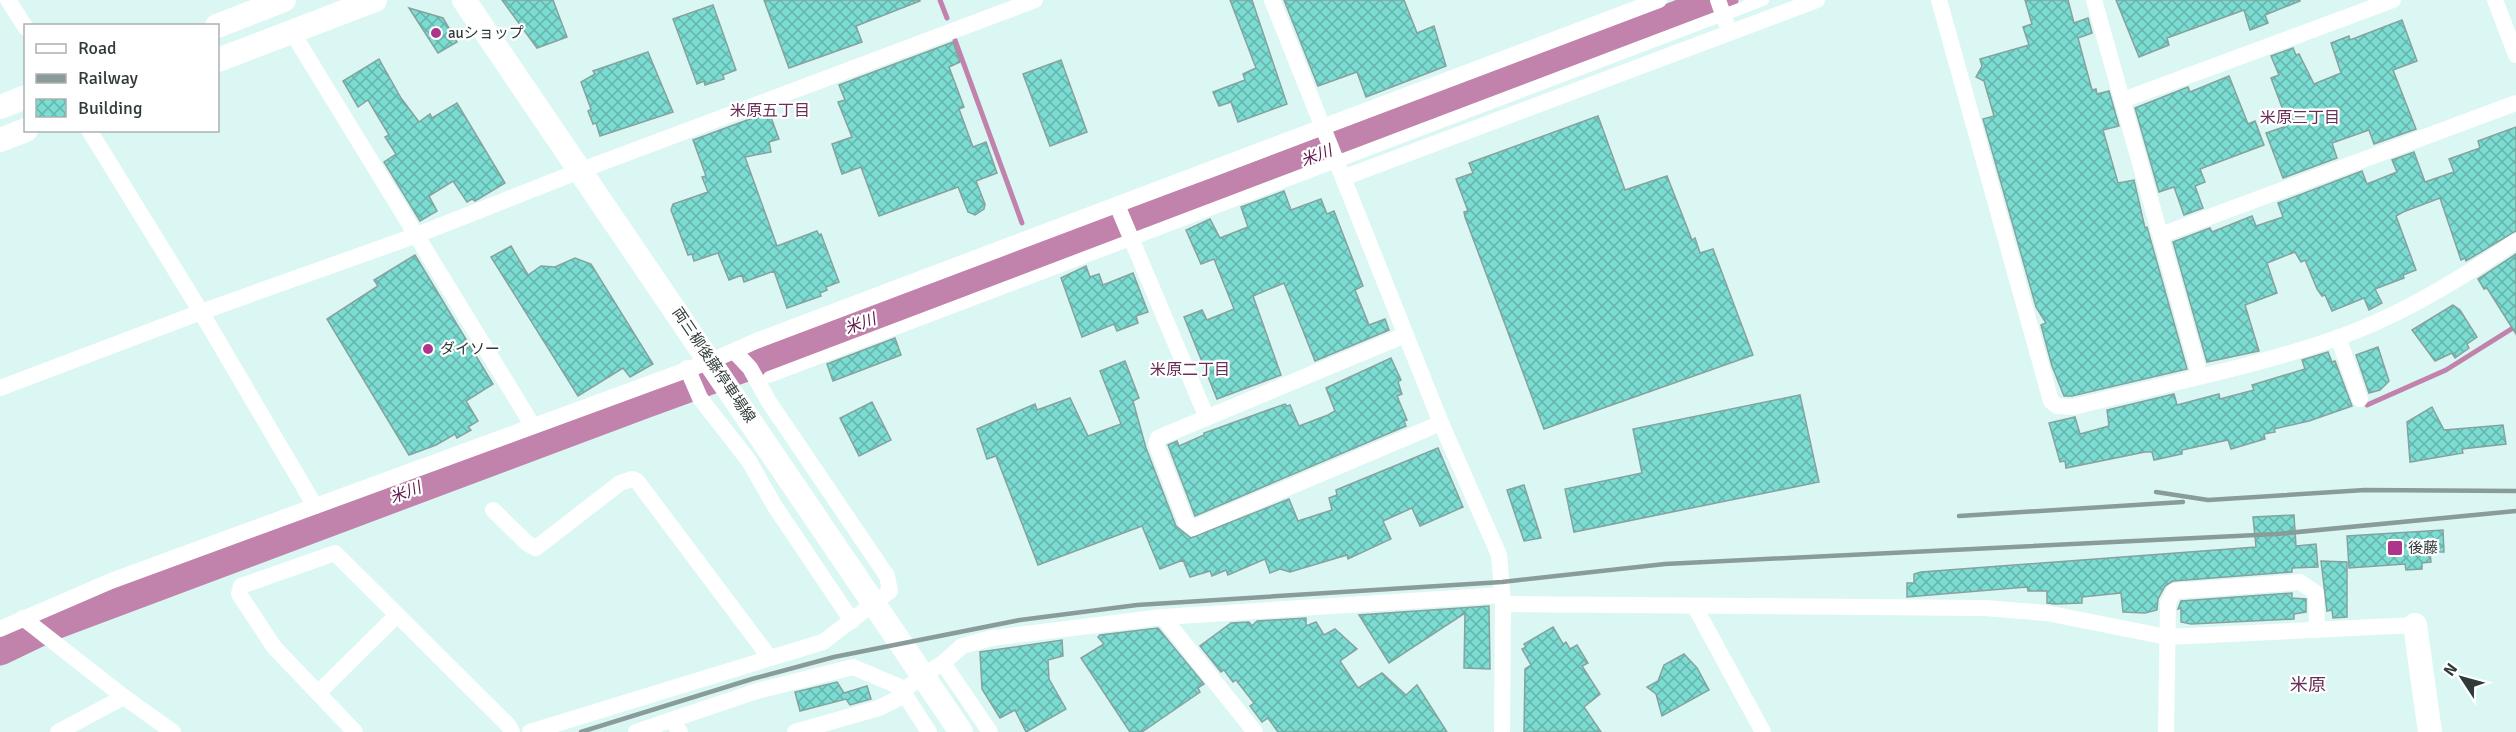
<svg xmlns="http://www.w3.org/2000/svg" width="2516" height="732" viewBox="0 0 2516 732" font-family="Signika,'Noto Sans JP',sans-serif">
<defs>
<pattern id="building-cross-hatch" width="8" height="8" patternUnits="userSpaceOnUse" patternTransform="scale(1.5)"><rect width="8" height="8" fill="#7bdcd2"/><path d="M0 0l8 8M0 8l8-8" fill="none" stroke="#65b3ab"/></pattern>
</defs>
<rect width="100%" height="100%" fill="#dbf7f4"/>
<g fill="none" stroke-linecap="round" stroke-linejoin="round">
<g stroke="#c183ac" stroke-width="5">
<path d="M940,0L947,18"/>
<path d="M955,40L1022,223"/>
<path d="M2367,405L2446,370L2516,326"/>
</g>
<path stroke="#c183ac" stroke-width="33" d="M0,649L52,624L647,401L1218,193L1722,0"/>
</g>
<g fill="url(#building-cross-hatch)" stroke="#87a29e" stroke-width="1.5">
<path d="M502,0H553L567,37L537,48Z"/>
<path d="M764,0H919L920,1L856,26L862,42L789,68Z"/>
<path d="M1230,0H1252L1287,104L1238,122L1231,102L1219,106L1213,92L1245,80L1243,74L1256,68Z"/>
<path d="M1284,0H1404L1417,33L1434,26L1446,66L1366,97L1357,72L1318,86Z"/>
<path d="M2025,0H2068L2074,23L2088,18L2092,33L2078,38L2092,90L2096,89L2097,94L2109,91L2119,126L2103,130L2118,183L2134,180L2145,228L2147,227L2187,369L2072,396H2064L2052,366L2041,325L2046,323L2036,307L1983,119L1994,116L1984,81L1976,77L1982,66L1980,59L2029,45L2023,27L2032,24Z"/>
<path d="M2116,0H2300V1L2265,15L2268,23L2250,30L2244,10L2167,38L2169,45L2139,57Z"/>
<path d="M713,5L736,70L723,75L724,79L705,85L704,81L697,84L673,19Z"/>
<path d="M409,8L443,18L457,42L438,53Z"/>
<path d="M2402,20L2417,61L2393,70L2416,129L2374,144L2369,130L2332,143L2337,158L2283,178L2266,133L2284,127L2279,112L2283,110L2271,78L2279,75L2271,56L2293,48L2296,55L2299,54L2314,84L2341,73L2331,43L2349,36L2350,40Z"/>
<path d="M953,42L960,62L949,67L964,107L959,109L973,147L986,142L997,173L976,181L985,204L984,209L975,215L968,212L958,187L879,216L861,167L842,174L832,144L852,137L838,102L845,100L839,85Z"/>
<path d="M648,52L673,112L600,136L596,123L593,124L588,111L591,109L581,82L595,74L593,71Z"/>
<path d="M379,59L401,98L419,122L430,114L432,118L457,103L505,183L475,201L472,199L467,202L453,181L429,196L437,211L420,221L384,162L396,154L385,137L389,135L368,100L358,107L343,81Z"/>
<path d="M1061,60L1087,132L1050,146L1023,74Z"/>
<path d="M2229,76L2248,124L2255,121L2264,145L2200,169L2205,182L2195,186L2203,208L2184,215L2174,187L2159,192L2135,108L2188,87L2190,92Z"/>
<path d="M769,112L779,139L769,142L771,152L745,157L777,246L817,231L819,235L821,234L839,282L826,287L827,290L820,293L821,296L787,308L774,271L744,282L742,275L729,280L718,253L694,261L692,254L688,255L671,210L673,204L708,192L702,177L706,176L693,140Z"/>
<path d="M1598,116L1625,190L1667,176L1692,240L1695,238L1700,253L1713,249L1753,355L1544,429L1465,217L1464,212L1468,211L1456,179L1473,173L1469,163Z"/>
<path d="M2516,127V231L2466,261L2465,258L2461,260L2440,198L2403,212L2396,216L2416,270L2403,275L2404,278L2375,289L2382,303L2369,310L2364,298L2332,311L2325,295L2322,296L2317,289L2305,260L2301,262L2295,252L2267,263L2277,293L2245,305L2259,351L2207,362L2173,242L2210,228L2212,232L2252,216L2256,226L2283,217L2278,203L2362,171L2367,184L2397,172L2392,160L2414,152L2425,182L2454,172L2449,159L2480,148L2478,141Z"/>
<path d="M1284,191L1291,210L1321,199L1327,214L1334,211L1363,286L1355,290L1369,325L1385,319L1389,330L1315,361L1284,283L1253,296L1281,375L1217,399L1184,317L1202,310L1207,320L1234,309L1214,259L1201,264L1186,230L1210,219L1220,238L1248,227L1241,207Z"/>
<path d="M511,246L528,275L541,266L555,267L575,258L591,264L653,364L630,377L623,368L578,396L491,257Z"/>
<path d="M2516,254V334L2487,288L2484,289L2478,279Z"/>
<path d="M415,255L493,384L466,401L478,421L468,427L471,430L457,438L455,434L436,445L409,455L327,319L378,286L374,280Z"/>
<path d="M1086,266L1090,277L1099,274L1103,285L1133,273L1148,312L1136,316L1138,323L1117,331L1114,324L1082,337L1061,278Z"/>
<path d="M2453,305L2460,310L2477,337L2467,344L2469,348L2455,358L2452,353L2435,361L2412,330Z"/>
<path d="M895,338L901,355L833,381L827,364Z"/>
<path d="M2378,347L2389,381L2380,390L2369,393L2356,355Z"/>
<path d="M2328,352L2332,362L2335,361L2352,406L2309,421L2274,429L2275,432L2264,434L2265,439L2231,449L2228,440L2182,450V454L2154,460L2152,452H2145L2066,468L2065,461L2060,462L2049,423L2075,417L2080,434L2109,426L2107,410L2174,394L2177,405L2219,394L2220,399L2254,390L2252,385L2305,369L2302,360Z"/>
<path d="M1391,358L1401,380L1398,382L1402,394L1397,396L1407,420L1404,421L1406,426L1195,516L1168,445L1177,441L1179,446L1204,435V433L1285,404L1287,406L1290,405L1299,426L1328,415L1335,411L1326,388Z"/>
<path d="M1125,361L1139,398L1133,401L1146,448L1176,526L1191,538L1289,499L1298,521L1332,510L1329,498L1337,495L1336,490L1438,448L1463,507L1420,526L1412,508L1383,521L1391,539L1348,559L1347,555L1290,572L1280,569L1270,573L1265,559L1228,575L1226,570L1212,576L1210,571L1190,577L1183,560L1160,569L1142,526L1038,565L996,456L987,459L977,429L1035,404L1037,410L1070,398L1088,436L1121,424L1100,371Z"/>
<path d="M1800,395L1819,482L1574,532L1565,489L1642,473L1633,429Z"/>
<path d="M872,402L891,440L859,456L840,418Z"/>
<path d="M2432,407L2444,430L2503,425L2506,444L2462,449L2463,453L2410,462L2407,422Z"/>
<path d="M1524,485L1541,538L1524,541L1507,490Z"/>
<path d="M2294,515L2296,546L2316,544L2318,567L2292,568V572L2173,581L2165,586L2158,599L2157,610L2145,613L2123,612L2121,593L2082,597V603L2055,604L2047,603V591H2028L2027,587L1907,597V583H1914V574L1921,572L2256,547L2253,517Z"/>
<path d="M2443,530L2444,552H2430L2431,562L2422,563V569L2406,570L2405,564L2349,568L2347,536Z"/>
<path d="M2321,561L2347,562V617L2333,618L2332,610L2327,611Z"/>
<path d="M2292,593V598L2306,599V612L2294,614V619L2191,624L2181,622V608L2178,609L2181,601Z"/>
<path d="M1489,606L1490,669L1464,668L1465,613L1389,663L1359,615Z"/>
<path d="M1306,618V626L1316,622L1324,635L1335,629L1357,649L1340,661L1358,688L1382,673L1406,695L1417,685L1447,732H1278L1268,718L1262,722L1250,706L1254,703L1236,680L1233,682L1224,670L1221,672L1200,646L1231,623L1249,622L1252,626L1257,621Z"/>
<path d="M1553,627L1563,644L1566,642L1570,649L1577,645L1588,663L1582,666L1600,694L1584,707L1601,732H1524L1525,669L1531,665L1522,649L1526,647L1524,644Z"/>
<path d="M1158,628L1204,684L1198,688L1200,692L1142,732H1130L1081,658L1104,644L1098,637L1100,635Z"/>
<path d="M1062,640L1063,656L1048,660L1049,679L1066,709L1026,732L1015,710L1000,718L982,689L980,652Z"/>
<path d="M1684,654L1697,668L1709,690L1662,716L1656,694L1647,687L1658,681L1664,665Z"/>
<path d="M837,682L844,693L867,686L871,699L850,705L846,699L800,711L795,692Z"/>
</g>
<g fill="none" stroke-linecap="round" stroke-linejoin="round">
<path stroke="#fff" stroke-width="12" d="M769,377L1763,0"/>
<g stroke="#fff" stroke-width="16">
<path d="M8,0L26,28"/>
<path d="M1272,0L1441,423L1499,555L1503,603L1502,732"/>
<path d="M1718,0L1729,31"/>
<path d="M1939,0L2051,401L2057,406L2073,407C2161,385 2251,368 2337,338C2400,316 2461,279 2516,241"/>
<path d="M2094,0L2200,376"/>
<path d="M2495,0L2516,55"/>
<path d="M292,32L533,426"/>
<path d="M2123,100L2393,0"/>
<path d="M89,130L201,312L315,506"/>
<path d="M1343,178L1817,0"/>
<path d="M1117,205L1207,418"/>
<path d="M2161,235L2516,103"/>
<path d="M1405,335L1158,438L1156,444L1186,522L1193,528L1441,423"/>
<path d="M2338,337L2360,399"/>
<path d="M687,368L700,398L749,461L774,505L852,621"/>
<path d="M0,388L201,312L417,235L582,170L1035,0"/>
<path d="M493,510L528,544L536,548L620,483L632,479L637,481L770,658"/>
<path d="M1503,604L1985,608L2046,613L2167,637L2415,625"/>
<path d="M1695,607L1763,732"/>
<path d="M23,618L124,697L173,732"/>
<path d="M0,629L111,581L711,361L756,341L1659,0"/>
<path d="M943,663L962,646L992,638L1163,617"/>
<path d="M933,669L943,663L990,732"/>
<path d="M912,684L905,689V695L929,732"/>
<path d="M318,693L397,615"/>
<path d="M671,720L757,691L853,667L905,689"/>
<path d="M58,732L124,697"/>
<path d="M355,732L274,647L239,594L241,586L335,553L508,725L512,732"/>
<path d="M530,732L823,642L890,591L887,576L769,402L750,368L734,351"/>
<path d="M636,732L671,720L680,732"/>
<path d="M795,732L879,708L905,695"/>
<path d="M1255,732L1163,617L1502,595"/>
<path d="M2166,732L2168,603L2174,591L2300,582L2316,593L2317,630"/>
</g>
<g stroke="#fff" stroke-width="24">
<path d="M464,0L961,732"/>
<path d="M217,26L284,0"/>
<path d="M218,60L375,0"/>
<path d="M0,107L26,97"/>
<path d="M0,140L26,130"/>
<path d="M2415,625L2430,732"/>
</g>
<g stroke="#899c9a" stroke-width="4.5">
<path d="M2156,492L2208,500L2365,490L2516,491"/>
<path d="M1959,516L2183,502"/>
<path d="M581,732L752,679L834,657L1020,620L1137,605L1502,582L1665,564L2277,534L2516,511"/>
</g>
</g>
<g fill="#ad368d" stroke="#fff" stroke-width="2">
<circle cx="436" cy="33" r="6"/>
<circle cx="428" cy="349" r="6"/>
<rect x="2387" y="540" width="16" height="16" rx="3"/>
</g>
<g text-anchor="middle" stroke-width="4.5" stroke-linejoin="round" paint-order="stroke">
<g font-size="15" fill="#2f3a39" stroke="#fff" text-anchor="start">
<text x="448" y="38">auショップ</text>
<text x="440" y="354">ダイソー</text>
<text x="2408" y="553">後藤</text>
</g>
<g font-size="15" fill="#2f3a39" stroke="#fff">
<text transform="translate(714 365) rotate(56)" y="5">両三柳後藤停車場線</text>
</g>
<g font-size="16" fill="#6a2f58" stroke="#fff">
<text x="770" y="116">米原五丁目</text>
<text x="2300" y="123">米原三丁目</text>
<text x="1190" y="375">米原二丁目</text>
</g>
<g font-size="16" font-style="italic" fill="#61164d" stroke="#fff">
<text transform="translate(1316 155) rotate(-21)" y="6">米川</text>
<text transform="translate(860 323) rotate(-20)" y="6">米川</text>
<text transform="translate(405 492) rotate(-21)" y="6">米川</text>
</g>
<g font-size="18" fill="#6a2f58" stroke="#fff">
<text x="2308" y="691">米原</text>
</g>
</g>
<rect x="24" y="24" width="195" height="108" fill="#ffffff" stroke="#acb0b0" stroke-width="1.5"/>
<rect x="36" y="44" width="30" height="9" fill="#ffffff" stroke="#acb0b0" stroke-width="1.5"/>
<text x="78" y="54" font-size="18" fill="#2f3a39">Road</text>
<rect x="36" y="74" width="30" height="9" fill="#899c9a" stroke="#acb0b0" stroke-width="1.5"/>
<text x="78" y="84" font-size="18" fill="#2f3a39">Railway</text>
<rect x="36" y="99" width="30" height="18" fill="url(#building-cross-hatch)" stroke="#acb0b0" stroke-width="1.5"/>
<text x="78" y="114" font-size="18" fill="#2f3a39">Building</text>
<g transform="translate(2462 678) rotate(306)" stroke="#ffffff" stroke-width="4.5" paint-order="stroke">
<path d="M0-4.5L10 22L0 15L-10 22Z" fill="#2f3a39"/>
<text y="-9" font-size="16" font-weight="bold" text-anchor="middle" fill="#2f3a39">N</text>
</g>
</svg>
